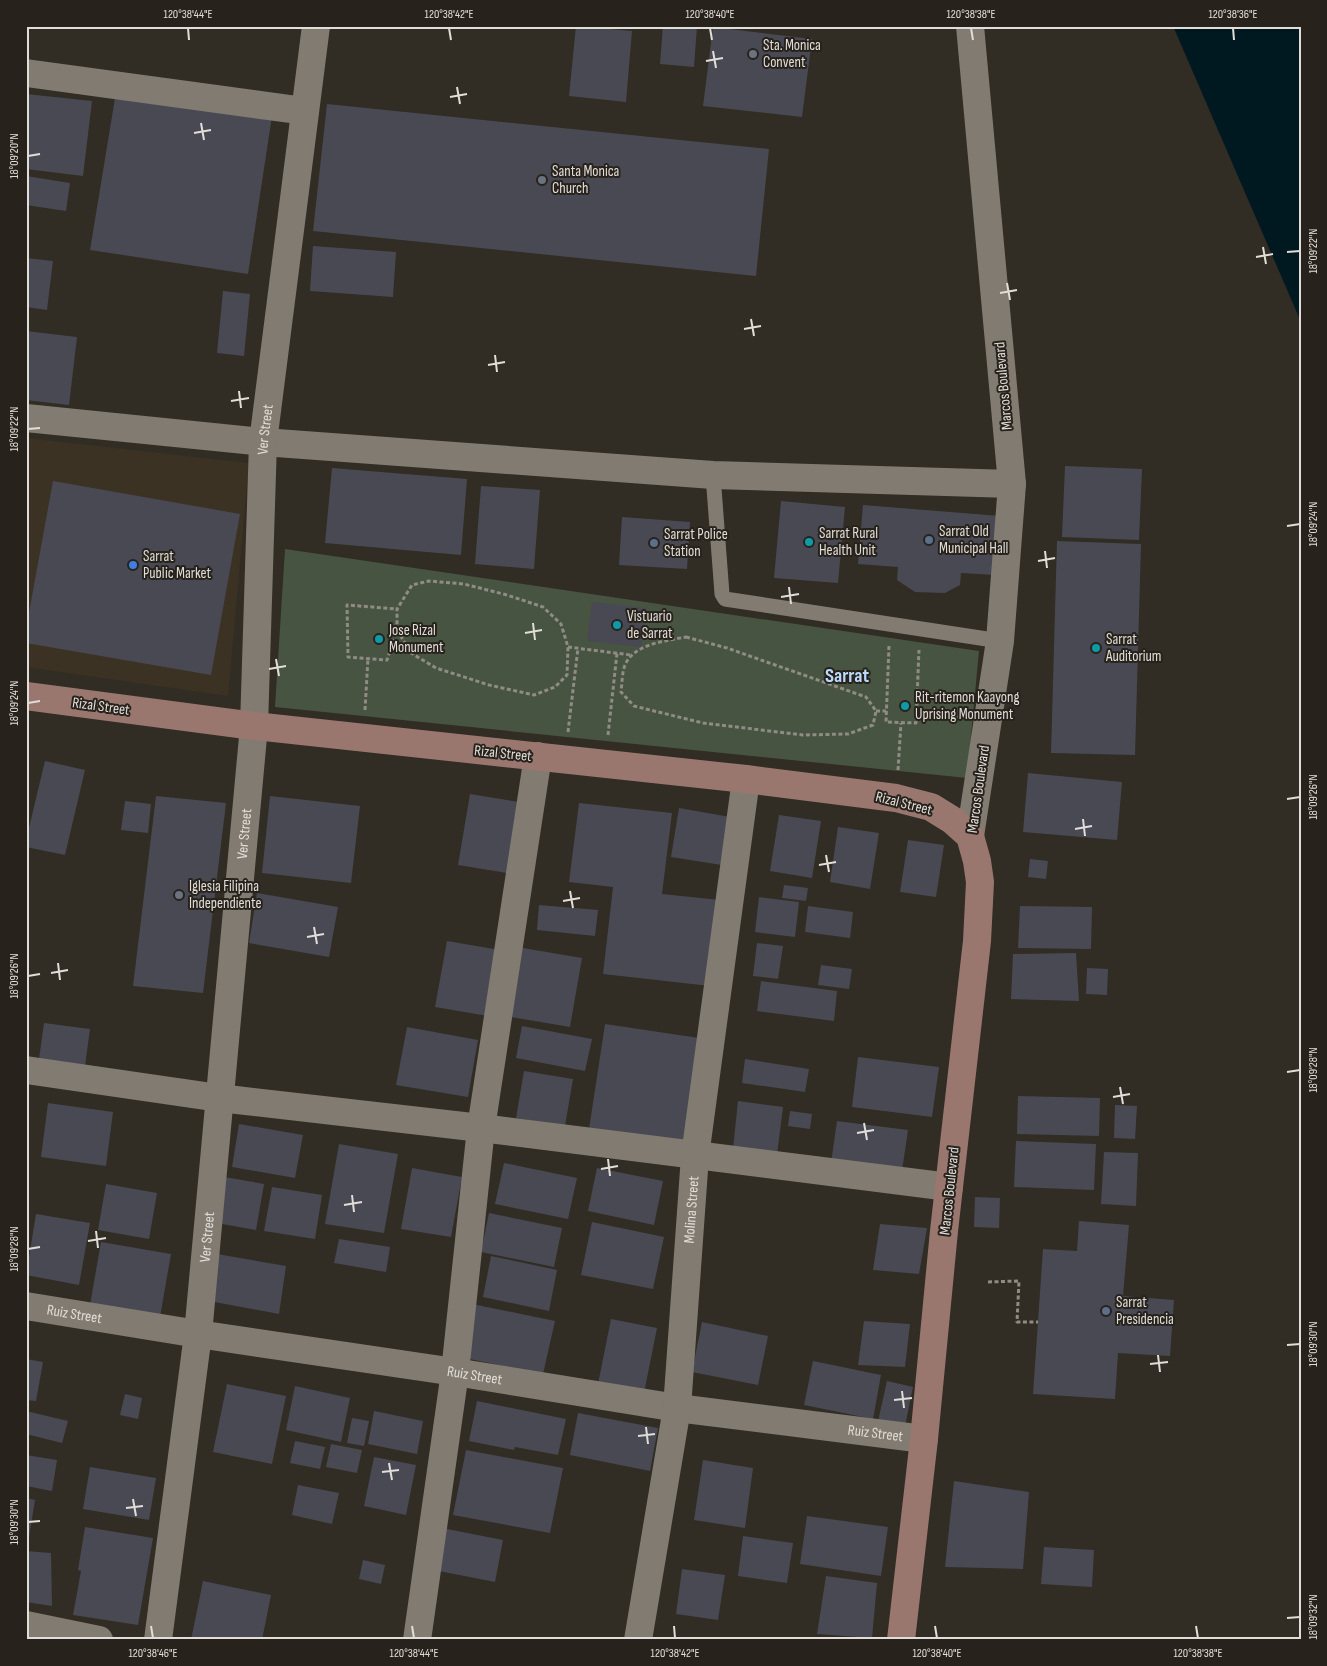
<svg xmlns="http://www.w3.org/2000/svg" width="1327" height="1666" viewBox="0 0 1327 1666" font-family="'Sofia Sans Condensed',sans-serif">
<rect width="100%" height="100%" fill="#312c24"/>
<path fill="#3b3224" d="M26,438L249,463L228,696L26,667Z"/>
<path fill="#475441" d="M285,549L979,651L967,778L275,707Z"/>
<path fill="#001921" d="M1173,26H1301V322Z"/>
<g fill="#494953">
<path d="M576,26L632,31L626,102L569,96Z"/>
<path d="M663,26H697L694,67L660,64Z"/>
<path d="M713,27L812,39L802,117L703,106Z"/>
<path d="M116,92L272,116L248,274L90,250Z"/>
<path d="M26,94L92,101L83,176L26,169Z"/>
<path d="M327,104L769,149L756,276L313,231Z"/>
<path d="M26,176L70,183L66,211L26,205Z"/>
<path d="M313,246L396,252L393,297L310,291Z"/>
<path d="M26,258L53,261L47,310L26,307Z"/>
<path d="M223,291L250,294L244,356L217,353Z"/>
<path d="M26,331L77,337L69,405L26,400Z"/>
<path d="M1065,466L1142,469L1139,540L1062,537Z"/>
<path d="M332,468L467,479L461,555L325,543Z"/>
<path d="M53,481L240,514L211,675L26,643V629Z"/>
<path d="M481,486L540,490L534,569L475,564Z"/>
<path d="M781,501L845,507L838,583L774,578Z"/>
<path d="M863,505L1000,516L995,575L961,573L960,585L945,593L915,592L897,580L898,567L858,564Z"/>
<path d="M622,517L690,522L687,569L619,565Z"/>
<path d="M1057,541L1141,544L1135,755L1051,753Z"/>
<path d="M592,602L646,608L641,647L587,641Z"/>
<path d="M45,761L85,770L65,855L26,847V840Z"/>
<path d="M1028,773L1122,782L1117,840L1023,832Z"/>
<path d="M470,794L519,802L507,873L458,865Z"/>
<path d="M156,796L226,803L203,993L133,986Z"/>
<path d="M270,796L360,806L351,883L262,873Z"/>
<path d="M125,801L151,804L148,833L121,830Z"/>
<path d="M579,803L672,813L662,894L720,900L710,986L603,974L613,887L569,882Z"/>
<path d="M679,808L736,818L728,866L671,857Z"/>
<path d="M779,815L821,821L812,878L770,871Z"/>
<path d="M838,827L879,833L870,889L830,882Z"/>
<path d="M908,840L944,845L936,897L900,892Z"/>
<path d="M1030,859L1048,861L1046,879L1028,877Z"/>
<path d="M784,885L808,888L806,901L782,898Z"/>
<path d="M257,893L338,907L329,957L249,943Z"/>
<path d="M759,897L799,902L795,937L755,932Z"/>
<path d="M539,905L598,910L595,936L537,930Z"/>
<path d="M808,906L853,912L850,938L805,932Z"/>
<path d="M1020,906L1092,907L1091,949L1018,948Z"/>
<path d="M447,941L500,950L488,1016L435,1007Z"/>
<path d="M757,943L783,946L778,979L753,976Z"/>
<path d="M517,947L582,958L570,1027L505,1016Z"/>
<path d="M1076,953L1079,1001L1011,999L1013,954Z"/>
<path d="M821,965L852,969L849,989L818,985Z"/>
<path d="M1087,968L1108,969L1107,995L1086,994Z"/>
<path d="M761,981L837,991L834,1021L757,1011Z"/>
<path d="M44,1023L90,1029L85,1066L39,1059Z"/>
<path d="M605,1024L706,1039L689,1151L588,1136Z"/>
<path d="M522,1026L592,1039L585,1071L516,1058Z"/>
<path d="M407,1027L478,1040L468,1097L396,1085Z"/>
<path d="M858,1057L939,1067L932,1117L852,1107Z"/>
<path d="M745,1059L809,1069L805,1092L742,1083Z"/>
<path d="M524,1071L573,1079L565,1126L516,1118Z"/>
<path d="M1018,1096L1100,1098L1099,1136L1017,1134Z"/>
<path d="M738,1101L783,1107L777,1155L733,1149Z"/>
<path d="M48,1103L113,1112L106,1166L41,1157Z"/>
<path d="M1115,1105L1137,1106L1135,1139L1114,1138Z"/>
<path d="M790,1111L812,1114L810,1129L788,1126Z"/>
<path d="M837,1121L908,1130L902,1171L831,1163Z"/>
<path d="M239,1124L303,1135L295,1178L232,1167Z"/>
<path d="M1016,1141L1096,1144L1094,1190L1014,1187Z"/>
<path d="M339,1144L398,1154L384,1233L325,1224Z"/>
<path d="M1104,1152L1138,1153L1136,1206L1101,1204Z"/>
<path d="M504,1163L577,1178L568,1219L495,1204Z"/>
<path d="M412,1168L462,1177L451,1237L401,1229Z"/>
<path d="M597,1168L663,1181L654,1225L588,1211Z"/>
<path d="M219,1176L264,1184L256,1230L211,1222Z"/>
<path d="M106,1184L157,1193L149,1239L98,1230Z"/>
<path d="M272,1187L322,1195L315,1239L264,1231Z"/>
<path d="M975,1197L1000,1198L999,1228L974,1227Z"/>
<path d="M489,1213L562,1228L554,1267L481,1252Z"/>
<path d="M36,1214L90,1223L79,1285L26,1275Z"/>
<path d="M1079,1221L1129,1225L1123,1296L1174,1300L1170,1356L1118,1353L1115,1399L1033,1394L1043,1249L1077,1251Z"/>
<path d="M592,1222L664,1237L653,1289L581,1275Z"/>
<path d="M880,1224L927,1228L919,1274L873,1270Z"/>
<path d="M339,1239L390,1247L386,1272L334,1263Z"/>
<path d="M101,1242L171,1254L160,1317L90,1305Z"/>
<path d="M217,1254L286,1266L279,1314L209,1301Z"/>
<path d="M491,1256L557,1270L549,1311L483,1297Z"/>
<path d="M472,1304L555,1321L543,1374L460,1357Z"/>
<path d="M611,1319L657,1328L644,1393L598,1384Z"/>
<path d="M864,1321L910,1324L905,1367L858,1365Z"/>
<path d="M702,1322L768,1336L758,1385L692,1372Z"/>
<path d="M26,1359L43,1362L36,1401L26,1400Z"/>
<path d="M813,1361L881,1375L873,1419L804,1405Z"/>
<path d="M887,1381L913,1387L905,1426L878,1421Z"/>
<path d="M227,1384L286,1396L272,1464L213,1452Z"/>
<path d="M295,1386L350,1398L341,1442L286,1430Z"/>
<path d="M125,1394L142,1398L138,1419L120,1415Z"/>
<path d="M477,1401L566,1419L558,1455L515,1447L514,1450L469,1441Z"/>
<path d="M26,1411L68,1421L62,1443L26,1434Z"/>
<path d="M374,1411L423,1421L417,1454L368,1444Z"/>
<path d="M578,1413L658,1428L650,1471L570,1455Z"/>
<path d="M352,1418L369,1421L364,1446L347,1443Z"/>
<path d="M295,1441L325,1447L320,1469L290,1463Z"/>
<path d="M331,1444L362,1450L357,1473L326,1467Z"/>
<path d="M466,1450L563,1468L550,1533L453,1515Z"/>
<path d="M26,1455L57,1460L52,1491L26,1486Z"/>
<path d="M374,1457L416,1465L406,1515L364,1506Z"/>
<path d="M703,1460L753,1468L745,1528L694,1520Z"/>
<path d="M90,1467L156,1478L149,1520L83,1509Z"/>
<path d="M954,1481L1029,1492L1023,1569L945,1567Z"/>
<path d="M298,1485L339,1493L332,1524L292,1515Z"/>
<path d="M26,1498L35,1500L28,1543H26Z"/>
<path d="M807,1516L888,1527L881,1576L800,1564Z"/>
<path d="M85,1527L153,1538L138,1625L73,1615L81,1571L78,1570Z"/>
<path d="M442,1528L503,1540L495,1582L434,1570Z"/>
<path d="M743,1536L793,1543L787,1583L738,1576Z"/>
<path d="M1044,1547L1094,1550L1092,1587L1041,1584Z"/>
<path d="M26,1551L51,1553L52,1606L26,1602Z"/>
<path d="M363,1560L385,1565L381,1584L359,1579Z"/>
<path d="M682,1569L725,1575L718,1620L676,1614Z"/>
<path d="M826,1576L877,1583L872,1638L817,1634Z"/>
<path d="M203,1581L271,1595L262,1640H191Z"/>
</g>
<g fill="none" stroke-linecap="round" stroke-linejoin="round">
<g stroke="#8f8b85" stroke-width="3" stroke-dasharray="4 2.5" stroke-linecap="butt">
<path d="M397,630L411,653L436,668L489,685L534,695L555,687L567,675L568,647L561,624L543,607L507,595L464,584L429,581L412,585L397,609V630L387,660L348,657L347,605L397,609"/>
<path d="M686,637L727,648L866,697L876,711L873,725L848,734L803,735L703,723L634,706L621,692C622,684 622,675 624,668C631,644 665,641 686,637Z"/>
<path d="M889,646L886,722L916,723L919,650"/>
<path d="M568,647L631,655"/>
<path d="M365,710L368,658"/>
<path d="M876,711H886"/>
<path d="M916,712L960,718"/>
<path d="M568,732L578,648"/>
<path d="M608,735L617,653"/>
<path d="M898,770L901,723"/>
<path d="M988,1282L1019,1281L1017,1322H1038"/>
</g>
<path stroke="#817b71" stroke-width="15" d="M713,475L722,594L725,599L1000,641"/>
<g stroke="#817b71" stroke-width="28">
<path d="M970,26L1012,484L1000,641L970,836"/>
<path d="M26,73L305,111"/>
<path d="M26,418L263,442L713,475L1012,484"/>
<path d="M26,1070L219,1098L481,1128L949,1187"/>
<path id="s1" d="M26,1306L198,1334L455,1372L677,1408L924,1439"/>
<path d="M26,1625L99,1640"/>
<path id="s2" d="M158,1640L198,1334L254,726L263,442L316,26"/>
<path d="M417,1640L455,1372L481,1128L538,756"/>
<path id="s3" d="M638,1640L677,1408L695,1156L746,779"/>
</g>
<path stroke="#99776f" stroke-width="28" d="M26,696L254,726L746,779L896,798L931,807L952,820L970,836L977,861L980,882L977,941L944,1231L924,1439L901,1640"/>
</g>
<path fill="none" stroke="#e1ddd8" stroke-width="2" d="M188,28L189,40M449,28L451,40M710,28L712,40M971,28L973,40M1233,28L1234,40M713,51L716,68M706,61L723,58M457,87L460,104M450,97L467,94M201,123L204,140M194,133L211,130M28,156L40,154M1263,247L1266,264M1287,252L1300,251M1256,257L1273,254M1007,283L1010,300M1000,293L1017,290M751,319L754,336M744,329L761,326M495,355L497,372M488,365L505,362M239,391L241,408M231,401L249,398M28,429L40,428M1287,526L1300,524M1045,551L1047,568M1038,561L1055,558M789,587L791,604M781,597L799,594M533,623L535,640M525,633L542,630M276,659L279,676M269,669L286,666M28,703L40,701M1287,799L1300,797M1083,819L1085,836M1075,829L1092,826M826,855L829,872M819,865L836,862M570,891L573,908M563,901L580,898M314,927L317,944M307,937L324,934M58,963L60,980M51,973L68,970M28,976L40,974M1287,1072L1300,1070M1120,1087L1123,1104M1113,1097L1130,1094M864,1123L867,1140M857,1133L874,1130M608,1159L610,1176M601,1169L618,1166M352,1195L354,1212M344,1205L362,1202M96,1231L98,1248M88,1241L106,1238M28,1249L40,1247M1287,1345L1300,1344M1158,1355L1160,1372M1150,1364L1168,1362M902,1391L904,1408M894,1400L912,1398M646,1427L648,1444M638,1436L655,1434M389,1463L392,1480M382,1472L399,1470M133,1499L136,1516M126,1508L143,1506M28,1522L40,1521M1287,1618L1300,1617M151,1626L153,1638M412,1626L414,1638M674,1626L675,1638M935,1626L937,1638M1196,1626L1198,1638"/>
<g fill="#6b7280" stroke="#27221b" stroke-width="2">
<circle cx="753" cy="54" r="5"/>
<circle cx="542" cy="180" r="5"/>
<circle cx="179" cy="895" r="5"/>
</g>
<g fill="#5c6f8a" stroke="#27221b" stroke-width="2">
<circle cx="929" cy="540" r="5"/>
<circle cx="654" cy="543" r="5"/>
<circle cx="1106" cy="1311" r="5"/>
</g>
<g fill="#0f9aa8" stroke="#27221b" stroke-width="2">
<circle cx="809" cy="542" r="5"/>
<circle cx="617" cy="625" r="5"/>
<circle cx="379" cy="639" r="5"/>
<circle cx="1096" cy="648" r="5"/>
<circle cx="905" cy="706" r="5"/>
</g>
<circle fill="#3f7fe0" stroke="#27221b" stroke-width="2" cx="133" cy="565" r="5"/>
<g text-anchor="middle" stroke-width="4" stroke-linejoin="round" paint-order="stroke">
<g font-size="15" fill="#e1ddd8" stroke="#27221b" text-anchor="start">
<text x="763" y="50">Sta. Monica<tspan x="763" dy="17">Convent</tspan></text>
<text x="552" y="176">Santa Monica<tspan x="552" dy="17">Church</tspan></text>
<text x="939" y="536">Sarrat Old<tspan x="939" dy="17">Municipal Hall</tspan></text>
<text x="819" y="538">Sarrat Rural<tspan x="819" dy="17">Health Unit</tspan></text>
<text x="664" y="539">Sarrat Police<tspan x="664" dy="17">Station</tspan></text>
<text x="143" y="561">Sarrat<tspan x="143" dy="17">Public Market</tspan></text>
<text x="627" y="621">Vistuario<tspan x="627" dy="17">de Sarrat</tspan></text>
<text x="389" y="635">Jose Rizal<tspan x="389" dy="17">Monument</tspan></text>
<text x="1106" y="644">Sarrat<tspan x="1106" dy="17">Auditorium</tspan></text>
<text x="915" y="702">Rit-ritemon Kaayong<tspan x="915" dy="17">Uprising Monument</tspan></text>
<text x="189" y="891">Iglesia Filipina<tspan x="189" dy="17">Independiente</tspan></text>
<text x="1116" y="1307">Sarrat<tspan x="1116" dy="17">Presidencia</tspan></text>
</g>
<g font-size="15" fill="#e1ddd8" stroke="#27221b">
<text transform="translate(1003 386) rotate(-95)" y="5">Marcos Boulevard</text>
<text dy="5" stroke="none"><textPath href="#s2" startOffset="1216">Ver Street</textPath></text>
<text transform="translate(101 706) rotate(8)" y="5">Rizal Street</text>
<text transform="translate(503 753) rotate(6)" y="5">Rizal Street</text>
<text transform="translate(978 789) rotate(-82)" y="5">Marcos Boulevard</text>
<text transform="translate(904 803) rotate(14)" y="5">Rizal Street</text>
<text dy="5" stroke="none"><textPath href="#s2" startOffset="811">Ver Street</textPath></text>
<text transform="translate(949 1191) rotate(-84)" y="5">Marcos Boulevard</text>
<text dy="5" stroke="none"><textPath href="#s3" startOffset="434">Molina Street</textPath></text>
<text dy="5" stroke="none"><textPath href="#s2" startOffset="406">Ver Street</textPath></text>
<text dy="5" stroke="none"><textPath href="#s1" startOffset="49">Ruiz Street</textPath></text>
<text dy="5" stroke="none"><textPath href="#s1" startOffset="454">Ruiz Street</textPath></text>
<text dy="5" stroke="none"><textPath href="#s1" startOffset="859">Ruiz Street</textPath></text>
</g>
<g font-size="20" font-weight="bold" fill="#b9dafd" stroke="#27221b">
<text x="847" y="682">Sarrat</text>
</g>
</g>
<rect width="1327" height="1666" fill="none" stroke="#27221b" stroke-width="55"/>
<rect x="28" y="28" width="1272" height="1610" fill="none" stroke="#e1ddd8" stroke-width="2"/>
<g font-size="12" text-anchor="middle" fill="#e1ddd8">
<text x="188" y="18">120°38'44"E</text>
<text x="449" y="18">120°38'42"E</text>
<text x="710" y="18">120°38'40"E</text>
<text x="971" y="18">120°38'38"E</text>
<text x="1233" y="18">120°38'36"E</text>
<text transform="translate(14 156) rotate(-90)" y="4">18°09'20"N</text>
<text transform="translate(1313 251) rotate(-90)" y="4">18°09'22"N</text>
<text transform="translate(14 429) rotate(-90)" y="4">18°09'22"N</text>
<text transform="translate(1313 524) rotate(-90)" y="4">18°09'24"N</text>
<text transform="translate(14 703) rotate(-90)" y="4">18°09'24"N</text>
<text transform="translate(1313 797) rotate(-90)" y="4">18°09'26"N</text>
<text transform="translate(14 976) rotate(-90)" y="4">18°09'26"N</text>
<text transform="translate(1313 1070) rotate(-90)" y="4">18°09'28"N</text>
<text transform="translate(14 1249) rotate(-90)" y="4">18°09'28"N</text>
<text transform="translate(1313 1344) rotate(-90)" y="4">18°09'30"N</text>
<text transform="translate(14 1522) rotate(-90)" y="4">18°09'30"N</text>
<text transform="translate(1313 1617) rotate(-90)" y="4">18°09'32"N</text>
<text x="153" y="1657">120°38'46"E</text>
<text x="414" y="1657">120°38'44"E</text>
<text x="675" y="1657">120°38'42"E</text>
<text x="937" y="1657">120°38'40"E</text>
<text x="1198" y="1657">120°38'38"E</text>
</g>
</svg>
